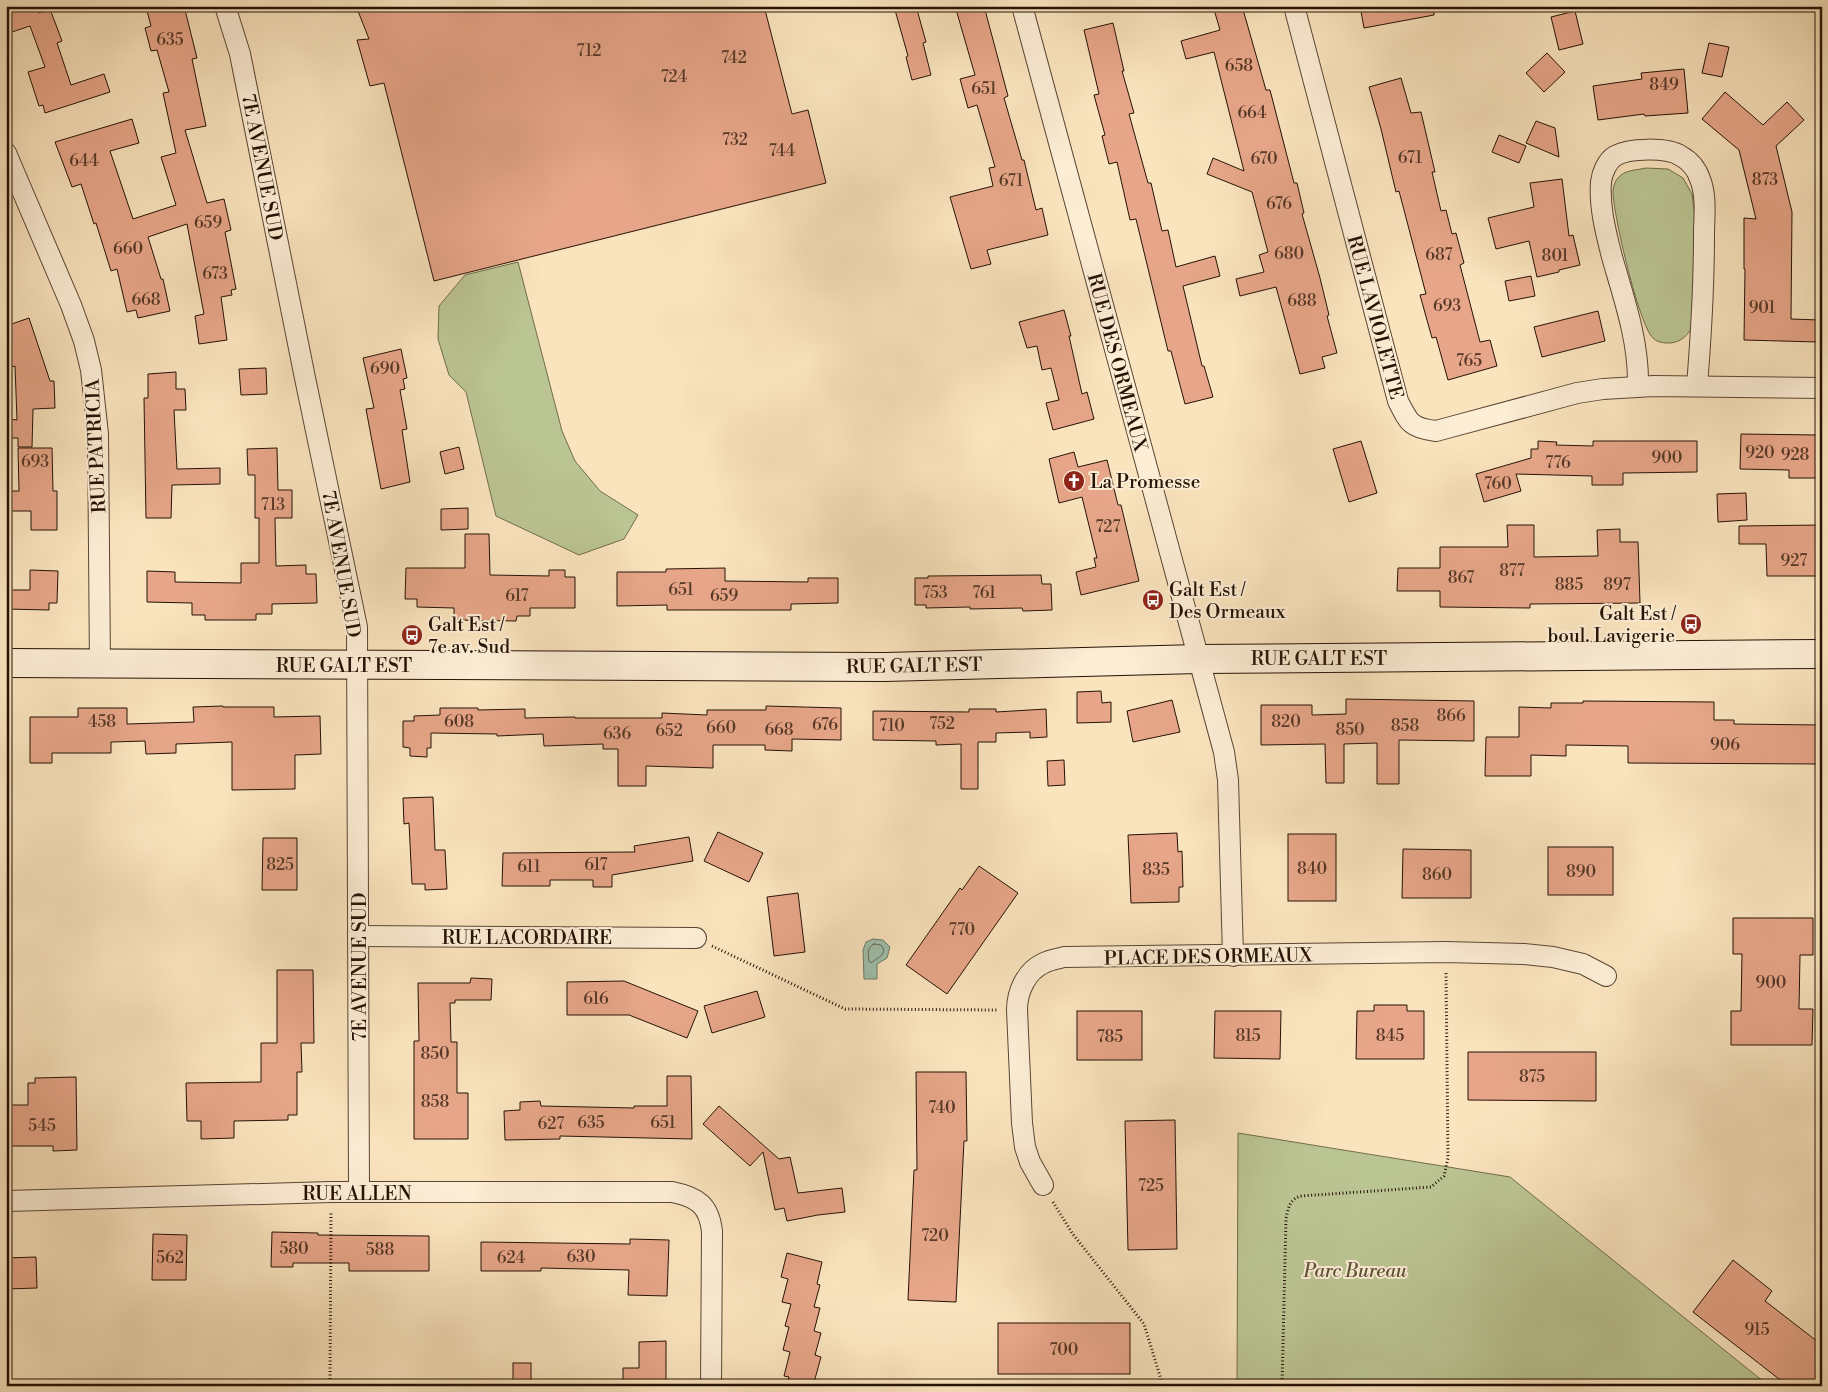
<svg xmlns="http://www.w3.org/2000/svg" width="1828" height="1392" viewBox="0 0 1828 1392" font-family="'Libre Bodoni',serif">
<rect width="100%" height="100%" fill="#fae4be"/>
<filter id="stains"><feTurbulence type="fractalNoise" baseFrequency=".004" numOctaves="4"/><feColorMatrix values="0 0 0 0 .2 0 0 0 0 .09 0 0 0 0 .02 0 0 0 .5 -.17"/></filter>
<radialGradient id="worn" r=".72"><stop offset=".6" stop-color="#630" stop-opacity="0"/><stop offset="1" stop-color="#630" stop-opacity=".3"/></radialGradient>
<g fill="#bbc593" stroke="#706c4c">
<path d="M1646,168L1668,169L1683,178L1692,194L1696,224L1693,325C1688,335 1683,341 1671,343C1664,343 1658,343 1653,338C1639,326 1613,213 1613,192C1613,187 1615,181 1618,178C1624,170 1637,170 1646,168Z"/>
<path d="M518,262L562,431L575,461L600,491L638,515L624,539L579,555L496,516L466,392L449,375L438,339L439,306L465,275Z"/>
<path d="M1238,1133L1510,1177L1769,1386H1237Z"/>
</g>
<path fill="#9fbfab" stroke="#6e7a69" d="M873,939L883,940L890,947L887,958L877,964V979H864L863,950L866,942Z"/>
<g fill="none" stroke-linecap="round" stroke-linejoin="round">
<path stroke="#626858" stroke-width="1" d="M874,944L881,945L884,950L882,955L871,963L869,961C868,954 867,947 874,944Z"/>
</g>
<g fill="#e7a689" stroke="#251205">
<path d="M6,6H36L39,13L50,9L62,41L57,43L71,85L104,74L110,92L45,113L43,105L39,106L28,72L45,67L30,26L6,34Z"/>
<path d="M165,6H184L197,58L192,59L206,126L185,130L207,203L224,199L231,230L225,232L236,289L231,290L232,295L221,297L227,340L199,344L195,316L204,314L187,224L148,237L161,279H163L170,311L138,318L136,310L127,312L117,269L111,271L96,223L94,224L81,184L72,187L55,142L132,119L139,143L110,151L133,219L176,205L161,157L176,153L163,93L169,92L157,50L151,51L145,28L151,26L147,11Z"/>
<path d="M356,6H764L792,114L808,110L826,183L434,281L384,83L370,86L357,40L369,39Z"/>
<path d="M910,6H916L926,42L923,43L931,75L912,80L906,57L908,56L895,10Z"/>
<path d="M955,6H984L1008,96L1004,98L1022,160H1024L1036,210L1042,208L1048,235L987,250L991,264L971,269L950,197L993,186L989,168L995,167L977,105L968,108L960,79L975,75Z"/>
<path d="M1213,6H1242L1266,90H1270L1294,183H1297L1304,213L1302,214L1320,278L1329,315L1327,316L1337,353L1322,357L1325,368L1300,374L1276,287L1240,296L1236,279L1264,272L1259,255L1268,252L1252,192L1207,174L1213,158L1244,171L1214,52L1186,59L1181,41L1220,30Z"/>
<path d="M1360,6H1434V15L1364,28Z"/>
<path d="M1575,11L1583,44L1559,50L1551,17Z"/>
<path d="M1113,23L1124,71H1122L1134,113L1129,114L1148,183H1151L1162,231L1168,230L1176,267L1215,256L1220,276L1183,286L1202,366H1204L1213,397L1185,404L1171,351H1168L1136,219L1130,220L1117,162L1109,164L1102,136L1105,135L1094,95L1099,94L1084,30Z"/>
<path d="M1709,43L1729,47L1722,77L1702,73Z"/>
<path d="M1547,53L1565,72L1544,92L1526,73Z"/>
<path d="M1684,69L1688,113L1645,116L1644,114L1598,120L1593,86L1642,79L1641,73Z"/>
<path d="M1401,78L1411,113L1421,112L1435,172H1432L1441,211L1446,210L1452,234L1456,233L1464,263L1460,265L1480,342L1490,340L1497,366L1448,380L1436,337L1432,338L1420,295L1426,294L1399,191L1396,192L1381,129L1369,87Z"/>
<path d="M1725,92L1763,125L1787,102L1804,120L1776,146L1792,212L1791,319L1819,320L1818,342L1744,340L1745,269H1744V218L1756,219L1739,150L1702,119Z"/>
<path d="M1536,121L1555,128L1559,157L1526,143Z"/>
<path d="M1499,135L1526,146L1519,163L1492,152Z"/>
<path d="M1562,179L1569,236L1573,235L1580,265L1559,270V272L1537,277L1529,241L1496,249L1488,218L1534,207L1530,183Z"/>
<path d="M1531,276L1535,296L1509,301L1505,281Z"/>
<path d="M1064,310L1071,336H1069L1082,394L1087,392L1094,419L1053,430L1046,403L1059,400L1051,368L1042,370L1037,346L1027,348L1019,322Z"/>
<path d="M1598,311L1605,341L1542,357L1534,327Z"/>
<path d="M29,318L50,381H54L55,408L33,409L32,447H18V438H9V419L17,420L15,366L6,369V326Z"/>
<path d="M401,349L407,378L403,379L405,389L400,390L407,429L402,430L410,482L381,489L366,409L374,408L363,358Z"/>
<path d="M266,368L267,394L241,395L239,369Z"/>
<path d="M176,372V389H185L186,410H174L177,469L220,468V484L172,485L171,518H146L144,398H148V374Z"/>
<path d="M1741,434L1818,435L1819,478H1789V470L1740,469Z"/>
<path d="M1361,441L1377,493L1349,502L1333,449Z"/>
<path d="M1538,441L1557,442L1556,445L1593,446V441H1697V472L1623,473V485H1592V476L1516,474L1521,491L1484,502L1476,474L1531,458V449H1538Z"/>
<path d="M459,447L464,469L445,474L440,452Z"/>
<path d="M18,448H52L53,491H57V530H31V511H8V491H19Z"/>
<path d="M277,448L278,490H292V518H275L276,566L306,565V574H316L317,603L272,604V614H256V620H205V615H192V603L147,602V571L175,572V582L241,583V563H259V518H255V475H248L247,449Z"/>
<path d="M1074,452L1078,467L1107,460L1118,505H1121L1139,581L1081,595L1076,572L1096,567L1094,558H1097L1082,497L1059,503L1049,459Z"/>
<path d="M1746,493L1747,520L1718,522L1717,494Z"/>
<path d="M468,508V529L441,530V509Z"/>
<path d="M1507,525H1534V557L1598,556L1597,530L1620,529V542H1638L1640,603L1530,604V608L1440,607V591H1397L1398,568H1440V547H1508Z"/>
<path d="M1822,525V576H1767L1766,544H1739V526Z"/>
<path d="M465,534H489L490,575L549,576V570H565V577H575V608H530V616H517L516,621L454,620V608L417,607V599H405L406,568H465Z"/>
<path d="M725,568V581L808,582V578H838V603L791,604V610H667V605L617,606V572H666V569Z"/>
<path d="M30,570L58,571L57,603H49V610L6,609V590H30Z"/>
<path d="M1041,575L1042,584H1051L1052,610L1023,611L1022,608L970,609V607L926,608V605H915V578H928V576Z"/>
<path d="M1101,691L1102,703L1111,702V722L1077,723V692Z"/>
<path d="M1346,699L1474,701V741L1399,740V784H1377V743L1344,744V783H1326L1325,744L1261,745V705H1312V715L1346,714Z"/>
<path d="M1172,700L1180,732L1133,742L1127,711Z"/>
<path d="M1583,701L1714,702V720H1734V724L1822,725V764L1628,763V746L1566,745V756L1531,755V776H1485L1486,737H1519V707L1551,708V703H1583Z"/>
<path d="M223,706V707H274V717L320,716L321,754L295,755V789L232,790V742L176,744V753L146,754L145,741L111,742V753H52V763H30V717H78V708H127V724L194,722L193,707Z"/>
<path d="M766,706L841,708V740L792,739V751L765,750V745H713V768L646,766V786H618V749H603V744L544,746L543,734L497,736V734L431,733V748H427V757L410,756V748L403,747V721H414V716L440,715V708H478V710L525,709V718L575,717V718H662V713L707,715V710H766Z"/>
<path d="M969,709H996V712L1046,709L1047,737L1030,738V732L996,733V742H978V789H961V744L936,745V741L873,740V711L969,712Z"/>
<path d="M1064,760L1065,785L1048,786L1047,761Z"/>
<path d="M433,797L435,850H445L447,889L425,890V884H412L409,823L404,824L403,798Z"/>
<path d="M718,832L763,853L749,882L704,861Z"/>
<path d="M1177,833L1178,852L1182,851L1183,887H1179V902L1131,903L1128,835Z"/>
<rect x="1288" y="834" width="48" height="67"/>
<path d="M689,837L693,861L612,875V887H593V880H550V886H502L503,853L635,852L634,846Z"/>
<path d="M263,838H297V890H262Z"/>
<rect x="1548" y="847" width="65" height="48"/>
<path d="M1403,849L1471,850V898H1402Z"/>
<path d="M979,866L1018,893L947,994L906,965L960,888L962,890Z"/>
<path d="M798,893L805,952L774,956L767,897Z"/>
<path d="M1733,918H1813V955H1800L1799,1009H1813L1812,1045H1731V1011H1741L1742,954H1733Z"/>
<path d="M277,970H313L314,1043H301L302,1072H297V1115H288V1120L234,1121V1138L201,1139V1121H187L186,1083L261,1082V1043H277Z"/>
<path d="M471,978L492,979L491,1000H455V1003H450L451,1042H457V1093H468V1139H414V1041H419L418,983H470Z"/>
<path d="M624,981L698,1011L687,1038L629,1015H567V982Z"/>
<path d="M757,991L765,1017L712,1033L704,1006Z"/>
<path d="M1374,1005H1407V1011H1424V1059H1356L1357,1011H1374Z"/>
<rect x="1077" y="1011" width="65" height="49"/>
<path d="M1215,1011H1281L1280,1059L1214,1058Z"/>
<path d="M1468,1052H1596V1101L1468,1100Z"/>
<path d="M916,1072H966L967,1141H964L956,1302L908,1300L914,1170H917Z"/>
<path d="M667,1076H691L692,1139L560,1136V1139L505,1140L504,1111L520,1110V1102L540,1101L541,1106L634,1108V1106H667Z"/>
<path d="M76,1077L77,1150L53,1151V1146H6V1105H28V1083H35V1078Z"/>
<path d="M719,1106L779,1159L790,1157L798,1193L842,1188L845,1212L818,1215L787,1221L784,1208L775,1210L763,1152L750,1166L703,1124Z"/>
<path d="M1175,1120L1177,1249L1128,1250L1125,1121Z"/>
<path d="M272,1232L318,1233V1235L429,1236V1271H349V1263H293V1267H271Z"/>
<path d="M153,1234L187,1235L186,1280H152Z"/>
<path d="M630,1239L669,1240L667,1296L628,1295L629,1270L541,1268V1271H481V1242L630,1244Z"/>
<path d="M787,1253L822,1262L817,1284L820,1285L814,1307L820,1308L814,1331L821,1333L815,1355L821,1357L813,1386H786L789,1377L784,1376L790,1352L783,1350L789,1327L785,1326L791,1304L782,1302L788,1279L781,1277Z"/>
<path d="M36,1257L37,1288L6,1289V1258Z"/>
<path d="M1733,1260L1772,1291L1765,1301L1822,1345V1386H1788L1693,1312Z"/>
<rect x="998" y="1323" width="132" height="51"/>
<path d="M666,1341V1386H623V1368H639V1342Z"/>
<rect x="513" y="1363" width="18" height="23"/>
</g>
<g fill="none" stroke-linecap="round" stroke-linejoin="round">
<g stroke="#5a4633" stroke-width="22">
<g id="street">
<path d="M225,6L240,54L305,378L357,627L359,1192"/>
<path d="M1022,6L1224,752L1228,780L1233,956"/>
<path d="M1294,6L1398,401C1409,423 1411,428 1436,431L1577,393L1603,389L1654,386L1822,388"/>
<path d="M6,153L71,305L84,341L91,370L98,434L100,665"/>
<path d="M1638,386C1639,341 1624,299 1612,257C1606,233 1599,207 1601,182C1602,173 1607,161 1615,156C1629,148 1667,147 1681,156C1690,161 1697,170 1700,179C1707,196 1704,217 1704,235C1704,286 1701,336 1697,386"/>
<path d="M358,936L696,938"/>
<path d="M1043,1185L1030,1162L1025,1147L1022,1123L1017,1010C1017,992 1026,971 1044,963C1050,960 1057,959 1064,957L1446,952L1524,954L1553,957L1583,964L1606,976"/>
<path d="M6,1201L331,1192H672C697,1197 709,1205 712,1231L711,1386"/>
</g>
</g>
<g stroke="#251205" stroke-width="30">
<path id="secondary" d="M6,663L885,667L1198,659L1822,654"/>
</g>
<g stroke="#251205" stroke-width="3" stroke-dasharray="1 2.5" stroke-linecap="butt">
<path d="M712,946L845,1009L997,1010"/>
<path d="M1053,1202L1072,1233L1144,1324L1163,1386"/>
<path d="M330,1386L331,1211"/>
<path d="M1282,1386L1286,1219C1288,1208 1290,1198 1302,1196L1431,1187L1444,1176L1448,1158L1446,972"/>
</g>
<use href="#street" stroke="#fcedd5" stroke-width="20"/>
<use href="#secondary" stroke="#fcedd5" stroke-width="28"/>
</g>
<defs>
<g id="church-disc" transform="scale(1.125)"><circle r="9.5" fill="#8f2418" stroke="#fcedd5"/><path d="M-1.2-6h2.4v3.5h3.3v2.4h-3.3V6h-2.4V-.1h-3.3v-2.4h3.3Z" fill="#fff"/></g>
<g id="bus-disc" transform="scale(1.125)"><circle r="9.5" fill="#8f2418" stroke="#fcedd5"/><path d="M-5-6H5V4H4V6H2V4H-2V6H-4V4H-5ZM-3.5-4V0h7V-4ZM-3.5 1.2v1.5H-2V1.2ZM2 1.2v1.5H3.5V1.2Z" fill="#fff"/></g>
</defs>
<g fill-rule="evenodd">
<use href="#church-disc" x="1074" y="481"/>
<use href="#bus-disc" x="1153" y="600"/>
<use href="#bus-disc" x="1691" y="624"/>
<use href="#bus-disc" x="412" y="635"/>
</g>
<g text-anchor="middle" stroke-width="4" stroke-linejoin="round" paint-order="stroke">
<g font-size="16" fill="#563726">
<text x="170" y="45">635</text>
<text x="589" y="56">712</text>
<text x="734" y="63">742</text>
<text x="1239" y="71">658</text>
<text x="674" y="82">724</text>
<text x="1664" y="90">849</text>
<text x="984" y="94">651</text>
<text x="1252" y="118">664</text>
<text x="735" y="145">732</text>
<text x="782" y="156">744</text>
<text x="1410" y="163">671</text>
<text x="1264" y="164">670</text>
<text x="84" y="166">644</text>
<text x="1765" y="185">873</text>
<text x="1011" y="186">671</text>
<text x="1279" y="209">676</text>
<text x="208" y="228">659</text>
<text x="128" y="254">660</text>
<text x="1289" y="259">680</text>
<text x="1439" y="260">687</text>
<text x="1555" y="261">801</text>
<text x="215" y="279">673</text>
<text x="146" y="305">668</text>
<text x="1302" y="306">688</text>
<text x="1447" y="311">693</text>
<text x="1762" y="313">901</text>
<text x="1469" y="366">765</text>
<text x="385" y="374">690</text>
<text x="1760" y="458">920</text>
<text x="1795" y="460">928</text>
<text x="1667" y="463">900</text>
<text x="35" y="467">693</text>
<text x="1558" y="468">776</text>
<text x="1498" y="489">760</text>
<text x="273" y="510">713</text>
<text x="1108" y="532">727</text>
<text x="1794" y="566">927</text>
<text x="1512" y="576">877</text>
<text x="1461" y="583">867</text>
<text x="1569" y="590">885</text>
<text x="1617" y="590">897</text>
<text x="681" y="595">651</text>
<text x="935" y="598">753</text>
<text x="984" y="598">761</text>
<text x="517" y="601">617</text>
<text x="724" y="601">659</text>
<text x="1451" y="721">866</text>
<text x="102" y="727">458</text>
<text x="459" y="727">608</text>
<text x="1286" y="727">820</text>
<text x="942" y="729">752</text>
<text x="825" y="730">676</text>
<text x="892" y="731">710</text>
<text x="1405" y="731">858</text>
<text x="721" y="733">660</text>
<text x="779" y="735">668</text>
<text x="1350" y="735">850</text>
<text x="669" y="736">652</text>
<text x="617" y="739">636</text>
<text x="1725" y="750">906</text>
<text x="280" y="870">825</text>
<text x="596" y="870">617</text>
<text x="529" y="872">611</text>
<text x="1312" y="874">840</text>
<text x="1156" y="875">835</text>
<text x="1581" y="877">890</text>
<text x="1437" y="880">860</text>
<text x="962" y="935">770</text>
<text x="1771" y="988">900</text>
<text x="596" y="1004">616</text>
<text x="1248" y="1041">815</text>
<text x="1390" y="1041">845</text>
<text x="1110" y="1042">785</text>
<text x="435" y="1059">850</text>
<text x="1532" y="1082">875</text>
<text x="435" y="1107">858</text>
<text x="942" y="1113">740</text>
<text x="591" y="1128">635</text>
<text x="663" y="1128">651</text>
<text x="551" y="1129">627</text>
<text x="42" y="1131">545</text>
<text x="1151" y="1191">725</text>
<text x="935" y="1241">720</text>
<text x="294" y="1254">580</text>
<text x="380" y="1255">588</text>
<text x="581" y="1262">630</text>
<text x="170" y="1263">562</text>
<text x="511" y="1263">624</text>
<text x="1757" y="1335">915</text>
<text x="1064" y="1355">700</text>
</g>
<g font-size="19" fill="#251205" stroke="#fcedd5">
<text transform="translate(263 167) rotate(79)" y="7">7E AVENUE SUD</text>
<text transform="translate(1376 317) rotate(75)" y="7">RUE LAVIOLETTE</text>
<text transform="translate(1118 362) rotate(75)" y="7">RUE DES ORMEAUX</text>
<text transform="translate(95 446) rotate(-93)" y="7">RUE PATRICIA</text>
<text transform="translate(342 564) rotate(80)" y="7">7E AVENUE SUD</text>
<text x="1319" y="665">RUE GALT EST</text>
<text x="344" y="672">RUE GALT EST</text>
<text transform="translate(914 665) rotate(-1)" y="7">RUE GALT EST</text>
<text x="527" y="944">RUE LACORDAIRE</text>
<text transform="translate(1208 956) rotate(-1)" y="7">PLACE DES ORMEAUX</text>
<text transform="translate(359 967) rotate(-90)" y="7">7E AVENUE SUD</text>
<text x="357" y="1200">RUE ALLEN</text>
</g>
<g font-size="19" fill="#251205" stroke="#fcedd5" text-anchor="start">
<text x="1090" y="488">La Promesse</text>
<text x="1169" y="596">Galt Est /<tspan x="1169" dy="22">Des Ormeaux</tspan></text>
<text x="1675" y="620" text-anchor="end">Galt Est /<tspan x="1675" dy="22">boul. Lavigerie</tspan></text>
<text x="428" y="631">Galt Est /<tspan x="428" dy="22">7e av. Sud</tspan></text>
</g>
<g font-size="19" font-style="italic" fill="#5a5137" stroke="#fcedd5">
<text x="1355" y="1277">Parc Bureau</text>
</g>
</g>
<rect width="1828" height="1392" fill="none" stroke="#fae4be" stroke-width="25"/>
<rect x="8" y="8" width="1813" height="1377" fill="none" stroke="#251205" stroke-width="2.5"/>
<rect x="12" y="12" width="1803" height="1367" fill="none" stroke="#251205"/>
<rect width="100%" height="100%" filter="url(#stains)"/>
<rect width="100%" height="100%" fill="url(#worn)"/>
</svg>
